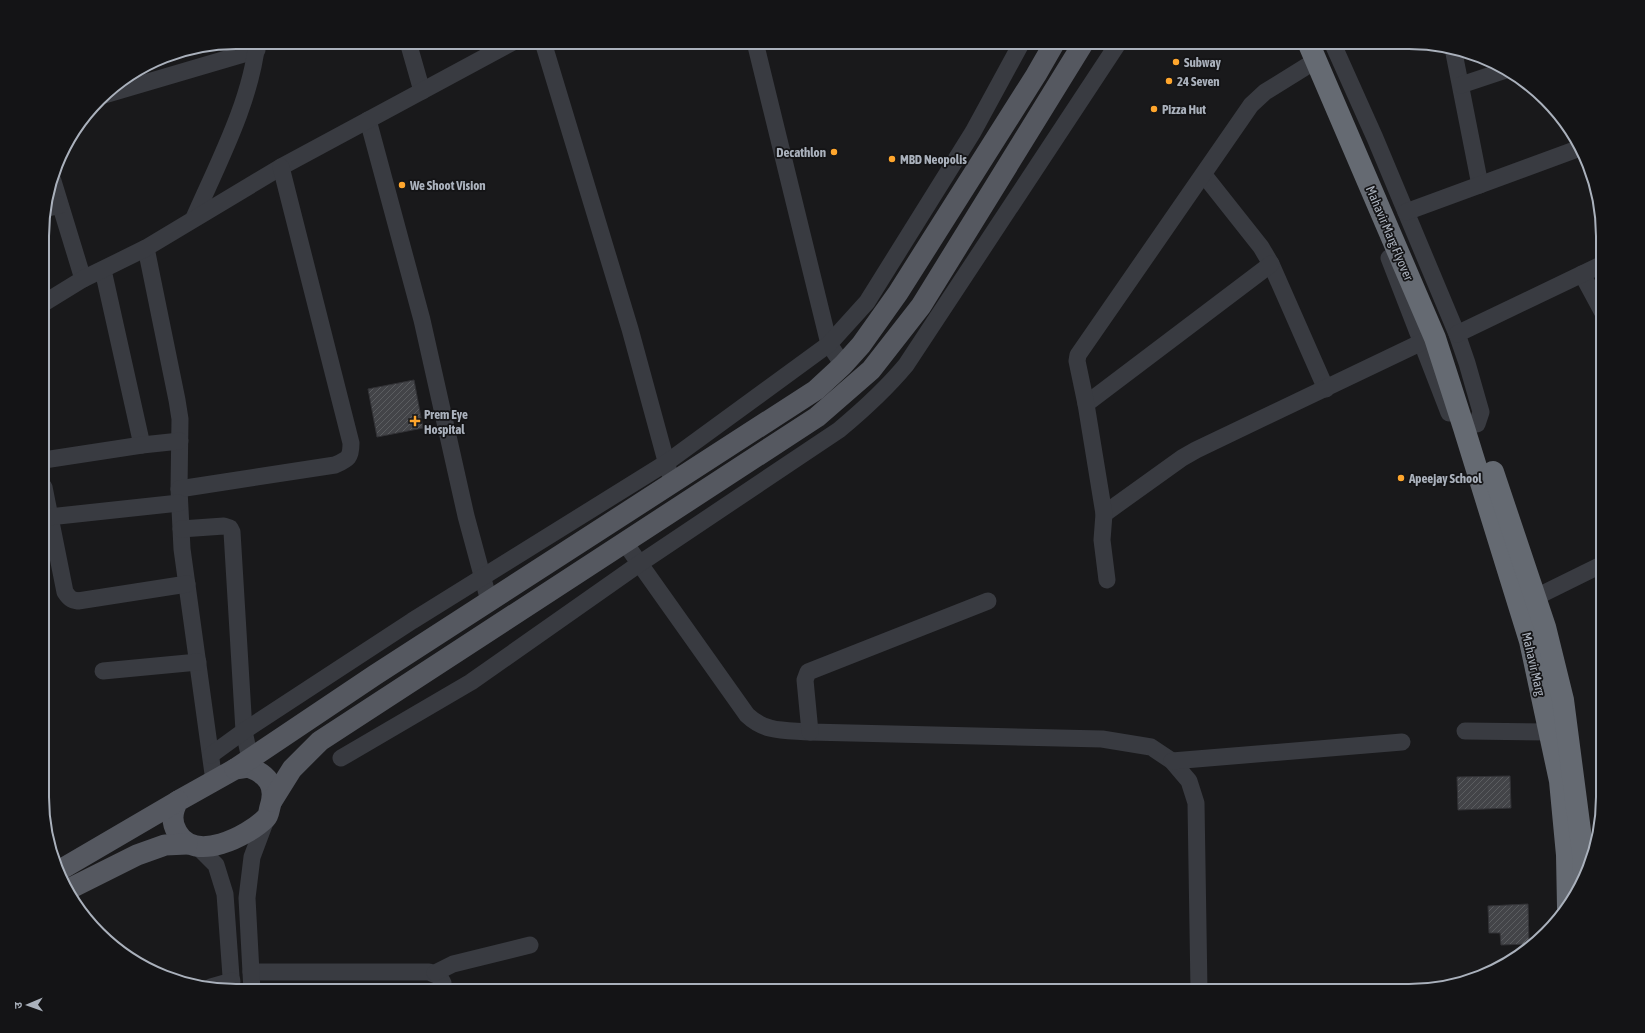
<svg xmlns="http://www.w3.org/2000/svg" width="1645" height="1033" viewBox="0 0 1645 1033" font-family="'Asap Condensed','Noto Sans Devanagari',sans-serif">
<defs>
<pattern id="building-hatch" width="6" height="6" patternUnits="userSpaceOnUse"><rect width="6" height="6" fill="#434448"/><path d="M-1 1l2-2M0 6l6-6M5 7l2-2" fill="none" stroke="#5b5d60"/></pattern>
</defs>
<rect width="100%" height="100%" fill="#19191b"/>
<g fill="url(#building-hatch)" stroke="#333337">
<path d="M414,380L423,428L377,437L368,389Z"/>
<path d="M1510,776L1511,808L1458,810L1457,777Z"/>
<path d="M1528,904L1529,944L1501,945L1500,933H1489L1488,906Z"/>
</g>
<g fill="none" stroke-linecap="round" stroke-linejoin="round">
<g stroke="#393b41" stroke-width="17">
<path d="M408,42L422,91"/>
<path d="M543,42L630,329L669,472"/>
<path d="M755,42L829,344L843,365"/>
<path d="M1332,42L1375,138L1457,334L1467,363L1481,412L1477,424"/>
<path d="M1453,48L1480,185"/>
<path d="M1461,85L1506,70"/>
<path d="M104,95L257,50"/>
<path d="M368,120L422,320L466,516L489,601"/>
<path d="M1204,175L1261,247L1271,264L1326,389"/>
<path d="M53,181L83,279"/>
<path d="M44,209L60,205"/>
<path d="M1406,212L1580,148"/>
<path d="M194,218C218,163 251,101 257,42"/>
<path d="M146,248L177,400L180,419L179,489L182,549L214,781"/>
<path d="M1389,258L1449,413"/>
<path d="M103,270L142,445"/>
<path d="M1582,274L1603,313"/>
<path d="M44,303L83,279L146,248L281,167L513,42"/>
<path d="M1457,334L1603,264"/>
<path d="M1086,404L1271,264"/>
<path d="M44,460L142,445L180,441"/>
<path d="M44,487L65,592C69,598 71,600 78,601L187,584"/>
<path d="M179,489L335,465C348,459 351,458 351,443L281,167"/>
<path d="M1104,514L1182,458L1196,450L1422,342"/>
<path d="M49,517L179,503"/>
<path d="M181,529L224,526L230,528L232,532L244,731L250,759"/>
<path d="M625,543L747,715C766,733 785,730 810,732L1102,739L1151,747L1172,761L1189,781L1196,803L1199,991"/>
<path d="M1107,580L1102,540L1104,514L1086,404L1077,361L1078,355L1251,105L1265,92L1307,66"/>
<path d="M1524,603L1603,564"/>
<path d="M103,671L198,662"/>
<path d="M1465,731L1550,732"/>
<path d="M810,732L805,680L808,672L988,601"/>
<path d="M211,755L244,731L412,621L666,463L829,344L867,302L973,132L1022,42"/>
<path d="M341,758L471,682L639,564L839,430C863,410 886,389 906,365L1119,42"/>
<path d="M1172,761L1402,742"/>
<path d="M198,847L216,865L225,894L232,990"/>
<path d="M251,972H429L439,976L443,983V991"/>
<path d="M435,973L453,964L530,945"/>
<path d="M211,987L232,981"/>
<path d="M252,991L247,898L252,857L267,817"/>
</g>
<g stroke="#555860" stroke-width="21">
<path d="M248,767C267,774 277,785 270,807C269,810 269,815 266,818C248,836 194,864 177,832C171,822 172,811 178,801L235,769Z"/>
<path d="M235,769L375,675L816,390L843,365L861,345L898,293L1036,75L1055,42"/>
<path d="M272,801L292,769L320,741L817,417L871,370L921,306L1084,42"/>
<path d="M60,870L178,801"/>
<path d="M67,890L137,855L165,845L187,844"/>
</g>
<g stroke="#656a72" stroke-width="22">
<path d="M1308,42L1435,338L1464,428L1530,641L1560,781L1567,855L1568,907"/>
<path d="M1493,472L1545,627L1563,700L1583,854L1584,877"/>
</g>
</g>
<g fill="#ffa62d" stroke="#141416" stroke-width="1.5">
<circle cx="1176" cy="62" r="4"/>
<circle cx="1169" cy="81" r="4"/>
<circle cx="1154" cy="109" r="4"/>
<circle cx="834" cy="152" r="4"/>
<circle cx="892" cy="159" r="4"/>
<circle cx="402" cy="185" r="4"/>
<path d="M413 415h4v4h4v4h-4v4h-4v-4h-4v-4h4z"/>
<circle cx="1401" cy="478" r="4"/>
</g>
<g text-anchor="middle" stroke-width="3.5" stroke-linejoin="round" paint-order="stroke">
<g font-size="13" font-weight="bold" fill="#aab1bc" stroke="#141416" text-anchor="start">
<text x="1184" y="67">Subway</text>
<text x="1177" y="86">24 Seven</text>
<text x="1162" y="114">Pizza Hut</text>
<text x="826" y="157" text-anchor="end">Decathlon</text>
<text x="900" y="164">MBD Neopolis</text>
<text x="410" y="190">We Shoot Vision</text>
<text x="424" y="419">Prem Eye<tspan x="424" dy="15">Hospital</tspan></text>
<text x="1409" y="483">Apeejay School</text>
</g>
<g font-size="13" fill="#aab1bc" stroke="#141416">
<text transform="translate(1390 233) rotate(67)" y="5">Mahavir Marg Flyover</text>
<text transform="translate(1534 664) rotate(77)" y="5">Mahavir Marg</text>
</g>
</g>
<path d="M0 0H1645V1033H0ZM236 49H1409A187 187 0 0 1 1596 236V797A187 187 0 0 1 1409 984H236A187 187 0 0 1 49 797V236A187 187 0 0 1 236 49Z" fill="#141416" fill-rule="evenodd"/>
<path fill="none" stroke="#aab1bc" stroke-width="2" d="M236 49H1409A187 187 0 0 1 1596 236V797A187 187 0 0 1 1409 984H236A187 187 0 0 1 49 797V236A187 187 0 0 1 236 49Z"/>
<g transform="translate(28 1005) rotate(268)" stroke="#141416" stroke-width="3" paint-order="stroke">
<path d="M0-3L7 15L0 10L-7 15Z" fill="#aab1bc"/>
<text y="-6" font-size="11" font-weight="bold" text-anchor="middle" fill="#aab1bc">उ</text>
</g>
</svg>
